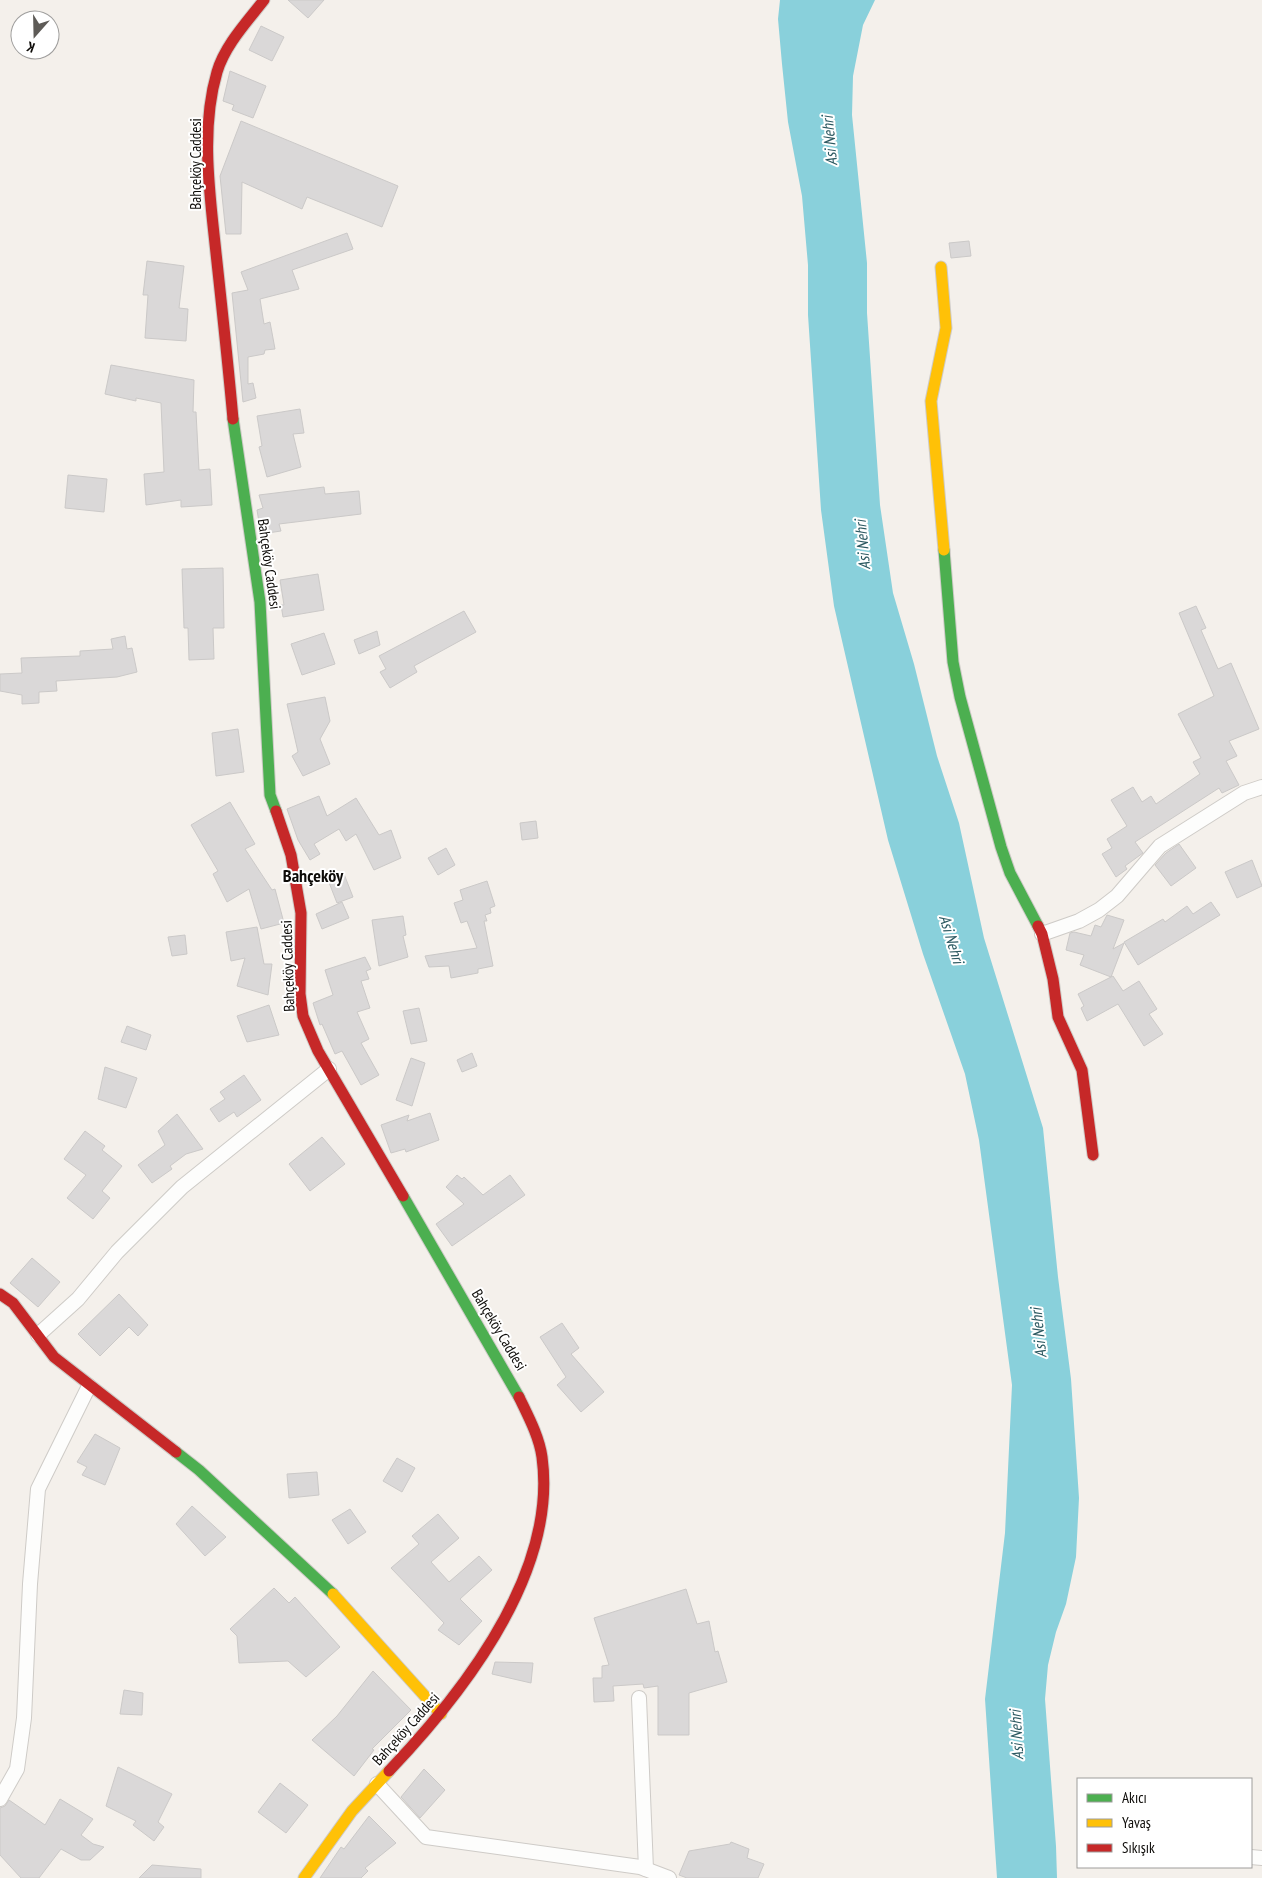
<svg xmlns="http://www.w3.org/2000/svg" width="1262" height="1878" viewBox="0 0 1262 1878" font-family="'PT Sans Narrow',sans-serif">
<rect width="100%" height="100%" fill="#f4f0eb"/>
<path fill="#89d0db" d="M780,0H875L863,25L853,76L852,115L867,263V313L880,505L893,593L914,664L937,756L959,823L984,938L1043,1128L1058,1277L1071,1379L1079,1498L1076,1557L1066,1604L1056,1632L1048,1665L1045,1699L1056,1846L1057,1878H997L985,1699L1005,1533L1012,1385L979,1140L965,1074L923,954L888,840L834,606L821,510L808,315V265L802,196L788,122L782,64L778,19Z"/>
<g fill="#dad8d8" stroke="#cbc9c8">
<path d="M288,0H324L308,18Z"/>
<path d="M261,26L284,37L272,61L249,50Z"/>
<path d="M230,71L266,86L253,118L232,110L234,105L223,101Z"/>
<path d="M241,121L398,186L382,227L307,197L302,209L242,182L241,234H226L220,176Z"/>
<path d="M347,233L353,249L292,270L299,289L260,299L264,324L270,322L275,349L265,350L264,354L248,357V384L253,383L256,398L243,402L232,293L248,290L241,272Z"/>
<path d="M969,241L971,256L951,258L949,243Z"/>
<path d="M147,261L184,266L179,308L188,309L186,341L145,338L148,295H143Z"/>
<path d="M111,365L194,380L193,412H196L199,470L210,469L212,505L181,507V500L146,505L144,474L164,472L161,403L136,398V401L105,394Z"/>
<path d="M300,409L304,433L293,434L301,467L267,477L259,447L262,446L257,416Z"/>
<path d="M68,475L107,479L104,512L65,508Z"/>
<path d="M324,487L325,494L359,491L361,514L279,524L281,531L261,534L257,510L263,508L259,495Z"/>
<path d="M223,568L224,628H213L214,659L189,660L188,628H184L182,569Z"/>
<path d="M318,574L324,610L283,617L281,605H284L280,580Z"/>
<path d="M1196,606L1206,628L1201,630L1218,669L1231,663L1259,729L1229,741L1237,756L1226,761L1239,785L1222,793L1219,788L1135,842L1143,853L1125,866L1127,869L1116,877L1102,854L1112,848L1107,839L1127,826L1111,800L1133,787L1142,802L1151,796L1156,804L1200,774L1193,762L1201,758L1178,714L1214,696L1179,613Z"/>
<path d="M464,611L476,632L414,666L417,672L390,688L380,672L386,669L379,656Z"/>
<path d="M377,631L380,645L359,654L354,640Z"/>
<path d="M324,633L335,664L302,675L291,644Z"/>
<path d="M125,636L127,649L132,648L137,672L117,677L56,681L57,691L39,692V703L22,704V695L0,691V674L22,673L21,658L80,656V651L113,649L111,639Z"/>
<path d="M325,697L330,721L320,739L330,764L303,776L292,756L298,752L287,704Z"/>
<path d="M238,729L244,772L216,776L212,733Z"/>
<path d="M319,796L327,816L356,798L379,835L391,830L401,858L374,870L356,834L346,841L339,829L314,844L320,854L310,860L298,840L287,809Z"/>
<path d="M230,802L255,844L245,849L272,890L275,889L284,923L261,929L249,889L227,902L213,874L218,871L191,825Z"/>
<path d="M536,821L538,838L522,840L520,823Z"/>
<path d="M1179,844L1196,868L1171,886L1155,865L1166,853Z"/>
<path d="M446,848L455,865L438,875L428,858Z"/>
<path d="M1252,860L1262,886L1237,898L1225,872Z"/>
<path d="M344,874L353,897L337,903L328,880Z"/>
<path d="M487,881L495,906L490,908L491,913L485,915L487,921H484L493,966L478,969V973L451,978L449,966L429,967L425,956L477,948L467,921L461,923L454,903L463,900L460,890Z"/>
<path d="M342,902L349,918L322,929L316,914Z"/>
<path d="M1211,902L1220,915L1138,965L1124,942L1163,919L1165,922L1187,906L1193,914Z"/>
<path d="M1107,915L1124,920L1113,949L1124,943L1111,977L1113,976L1123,991L1139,981L1157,1009L1149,1014L1163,1034L1144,1046L1118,1004L1087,1021L1081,1008L1084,1006L1078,994L1111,977L1080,965L1084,955L1066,950L1070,933L1074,932L1091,936L1095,925L1101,927Z"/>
<path d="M403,916L406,935L403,936L408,957L379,966L372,920Z"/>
<path d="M257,927L264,964H272L268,995L237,986L245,958L231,961L226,932Z"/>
<path d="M185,935L187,954L172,956L168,937Z"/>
<path d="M365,957L371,969L366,971L369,979L361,981L370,1008L357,1012L369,1039L361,1043L379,1075L361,1085L342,1051L335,1054L322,1024L320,1025L313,1003L333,995L325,970Z"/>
<path d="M269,1005L279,1035L247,1042L237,1016Z"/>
<path d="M419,1008L427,1041L411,1044L403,1011Z"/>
<path d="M127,1026L151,1035L146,1050L121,1042Z"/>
<path d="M472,1053L477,1066L462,1072L457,1060Z"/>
<path d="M411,1058L425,1063L412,1106L396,1100Z"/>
<path d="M105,1067L137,1078L126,1108L98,1099Z"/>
<path d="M244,1075L261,1100L237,1117L234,1112L219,1122L210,1109L225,1099L220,1092Z"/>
<path d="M430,1113L439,1140L406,1152L405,1149L391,1153L381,1125L409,1115L407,1121Z"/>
<path d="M177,1114L203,1149L186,1154L170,1166L172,1169L152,1183L138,1165L165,1145L158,1131Z"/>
<path d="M85,1131L105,1146L102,1150L122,1166L102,1191L110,1198L93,1219L67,1198L86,1175L64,1159Z"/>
<path d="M322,1137L345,1164L310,1191L289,1164Z"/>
<path d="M457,1175L462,1179L464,1177L483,1195L510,1175L525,1195L452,1246L436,1224L464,1204L446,1187Z"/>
<path d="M32,1258L60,1282L38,1307L10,1283Z"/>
<path d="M119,1294L148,1325L138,1336L129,1327L100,1356L78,1334Z"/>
<path d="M562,1323L579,1348L571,1354L604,1392L581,1412L557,1385L566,1377L540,1337Z"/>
<path d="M95,1434L120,1448L105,1485L82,1475L87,1467L77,1462Z"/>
<path d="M397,1458L415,1468L402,1492L383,1481Z"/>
<path d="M317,1472L319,1495L289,1498L287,1474Z"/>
<path d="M192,1506L226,1537L205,1556L176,1524Z"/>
<path d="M350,1509L366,1532L348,1544L332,1520Z"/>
<path d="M438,1514L459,1538L431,1562L449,1582L479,1556L492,1570L460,1599L482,1621L459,1645L438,1630L444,1623L391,1568L419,1544L412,1536Z"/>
<path d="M274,1588L289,1603L295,1597L340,1647L306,1677L288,1661L239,1663L237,1636L230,1629Z"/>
<path d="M686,1589L697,1624L709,1621L715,1652L718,1651L727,1682L689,1693V1735H658V1686L644,1688L643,1684L613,1686L614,1701L594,1702L593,1678H602V1666L609,1665L594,1618Z"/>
<path d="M495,1662L533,1663L531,1683L492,1674Z"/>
<path d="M373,1671L411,1710L372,1749L374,1750L354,1776L312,1740L337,1716Z"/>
<path d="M124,1690L143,1693L142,1715L120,1714Z"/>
<path d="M118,1767L172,1794L158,1822L164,1827L154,1841L133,1825L136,1821L106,1806Z"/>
<path d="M424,1769L445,1790L420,1818L401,1797Z"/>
<path d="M280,1783L308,1805L286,1833L258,1812Z"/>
<path d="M60,1799L93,1819L81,1835L93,1844L104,1847L90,1860H81L61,1849L39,1878H21L0,1855V1808L5,1806L9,1800L45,1825Z"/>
<path d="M369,1816L396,1843L365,1868L368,1871L361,1878H320L341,1847L344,1849Z"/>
<path d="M731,1842L749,1849L747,1858L764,1864L758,1878H687L679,1875L689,1851L730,1844Z"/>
<path d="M152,1865L201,1869V1878H139Z"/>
</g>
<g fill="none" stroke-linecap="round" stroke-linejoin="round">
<g stroke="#cecbc7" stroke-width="16">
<g id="street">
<path d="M1042,934L1079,921L1099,910L1117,896L1160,846L1244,793L1262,787"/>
<path d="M38,1335L78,1299L117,1252L182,1187L329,1069"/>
<path d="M639,1698L646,1869"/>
<path d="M377,1784L426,1837L640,1867L669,1878"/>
<path d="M0,1799L17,1769L24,1718L30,1584L38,1489L89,1386"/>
<path d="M1251,1857L1262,1858"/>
</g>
</g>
<g stroke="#cecbc7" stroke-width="13">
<g id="fast">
<path d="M233,419L260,602L270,795L276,811"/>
<path d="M944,550L953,662L960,697L1001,847L1010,873L1038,926"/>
<path d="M403,1196L519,1397"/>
<path d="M176,1452L199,1470L333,1594"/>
</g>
</g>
<g stroke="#cecbc7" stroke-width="13">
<g id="slow">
<path d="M941,267L946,328L931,401L944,550"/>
<path d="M333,1594L441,1714"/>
<path d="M304,1878L352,1811L389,1771"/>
</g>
</g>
<g stroke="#cecbc7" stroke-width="13">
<g id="jam">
<path d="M233,419C228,363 222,308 216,253C210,195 200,130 217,72C225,45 247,22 264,0"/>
<path d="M276,811L291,855L301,913L300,994L303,1016L318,1051L403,1196"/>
<path d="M1038,926L1042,934L1053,979L1058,1017L1082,1070L1093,1155"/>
<path d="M0,1294L13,1303L54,1357L176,1452"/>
<path d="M389,1771C463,1693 558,1573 542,1457C539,1436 528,1416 519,1397"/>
</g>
</g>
<use href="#street" stroke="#fdfdfc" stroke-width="14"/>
<use href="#fast" stroke="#4caf50" stroke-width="11"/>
<use href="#slow" stroke="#ffc107" stroke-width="11"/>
<use href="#jam" stroke="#c62828" stroke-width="11"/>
</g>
<g text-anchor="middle" stroke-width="4" stroke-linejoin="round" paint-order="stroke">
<g font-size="15" fill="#0d0b08" stroke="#fff">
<text transform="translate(196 164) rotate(-90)" y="5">Bahçeköy Caddesi</text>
<text transform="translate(269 564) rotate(82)" y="5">Bahçeköy Caddesi</text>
<text transform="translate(288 966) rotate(-92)" y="5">Bahçeköy Caddesi</text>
<text transform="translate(499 1330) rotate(59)" y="5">Bahçeköy Caddesi</text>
<text transform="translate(406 1729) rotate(-48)" y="5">Bahçeköy Caddesi</text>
</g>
<g font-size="16" font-style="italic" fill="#2b5860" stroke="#fff">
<text transform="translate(829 141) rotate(-95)" y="6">Asi Nehri</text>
<text transform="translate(862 545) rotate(-95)" y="6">Asi Nehri</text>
<text transform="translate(952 939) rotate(73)" y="6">Asi Nehri</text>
<text transform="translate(1038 1333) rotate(-96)" y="6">Asi Nehri</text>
<text transform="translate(1016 1735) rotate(-93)" y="6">Asi Nehri</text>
</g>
<g font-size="18" font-weight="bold" fill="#0d0b08" stroke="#fff">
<text x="313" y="882">Bahçeköy</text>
</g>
</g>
<rect x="1077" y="1778" width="175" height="90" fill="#ffffff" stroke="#9e9d9c"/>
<rect x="1087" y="1794" width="25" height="8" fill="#4caf50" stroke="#9e9d9c"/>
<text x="1122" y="1803" font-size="15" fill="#0d0b08">Akıcı</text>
<rect x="1087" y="1819" width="25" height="8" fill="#ffc107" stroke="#9e9d9c"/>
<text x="1122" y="1828" font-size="15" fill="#0d0b08">Yavaş</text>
<rect x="1087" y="1844" width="25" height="8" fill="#c62828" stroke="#9e9d9c"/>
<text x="1122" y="1853" font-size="15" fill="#0d0b08">Sıkışık</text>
<g transform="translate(35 35) rotate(200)"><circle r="24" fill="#ffffff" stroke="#9e9d9c"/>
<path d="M0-4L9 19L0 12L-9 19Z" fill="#5e5b57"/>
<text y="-8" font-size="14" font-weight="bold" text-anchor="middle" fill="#0d0b08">K</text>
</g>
</svg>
